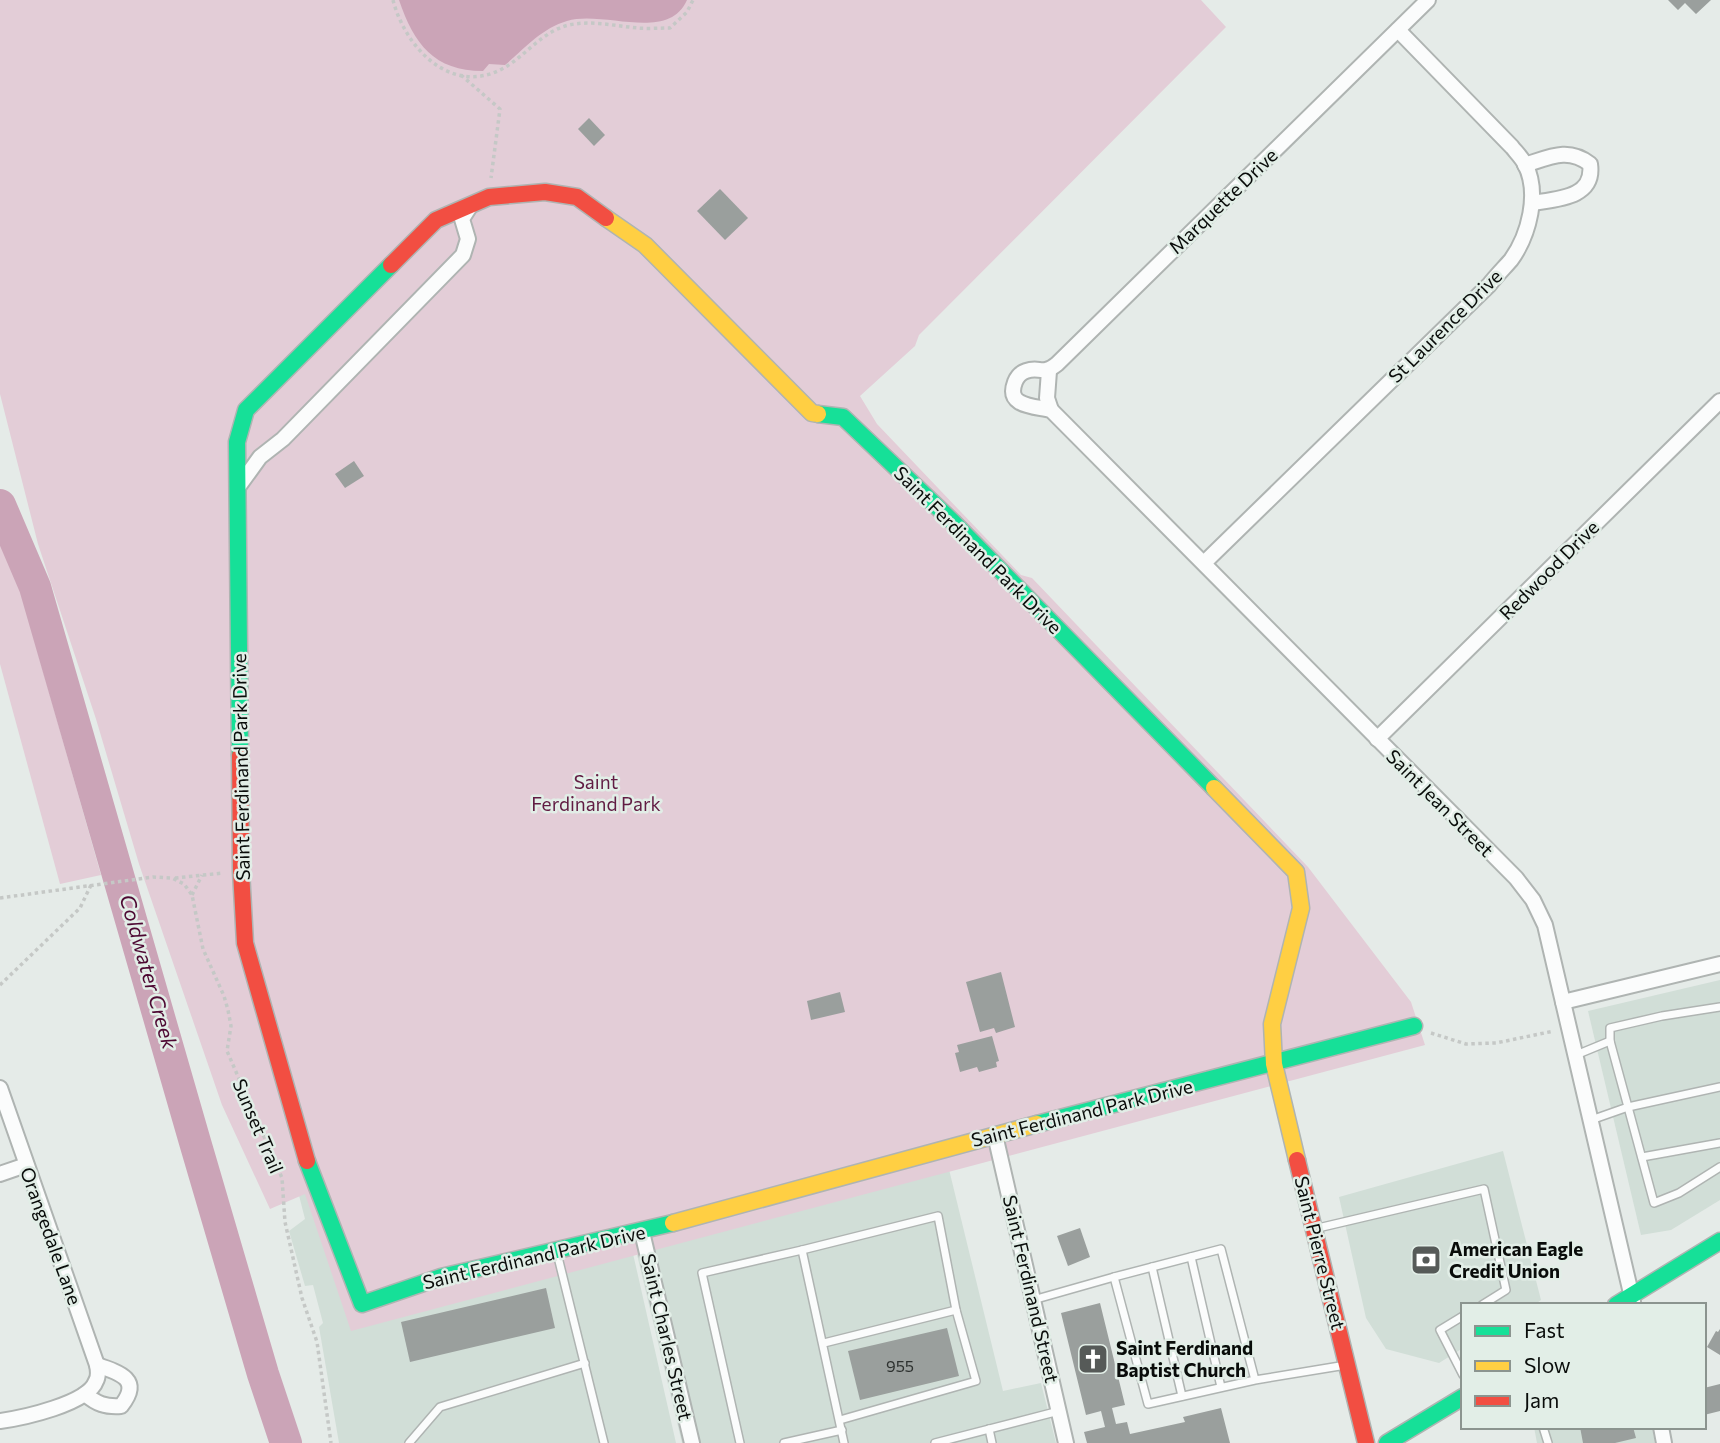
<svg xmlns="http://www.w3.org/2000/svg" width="1720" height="1443" viewBox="0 0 1720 1443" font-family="Commissioner,sans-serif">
<rect width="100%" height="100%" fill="#e5ebe8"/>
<g fill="#d1ded7">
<path d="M1720,980V1200L1671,1230L1641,1235L1588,1011Z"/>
<path d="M1503,1151L1541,1300L1534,1305H1463V1348L1439,1363L1386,1349L1366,1318L1339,1197Z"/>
<path d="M288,1152L624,1214L676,1443H339L319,1327L323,1323L313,1285L305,1286L289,1231L305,1219Z"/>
<path d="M946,1157L1003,1391L1041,1383L1056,1443H682L634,1242Z"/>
<path d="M1534,1427H1652L1655,1443H1537Z"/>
</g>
<g fill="#e3cdd7">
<path d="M0,0H1201L1226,27L919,335L915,346L860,396L877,424L1021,575L1032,578L1308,867L1411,1002L1425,1045L351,1331L305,1194L270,1209L222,1105L139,864L96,719L38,544L0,394Z"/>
<path d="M0,542L18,583L101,875L60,884L0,664Z"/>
</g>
<path fill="#cba4b7" d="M399,0H687C668,43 604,10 567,21C542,28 524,49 505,65L489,64L483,71C434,71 414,44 399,0Z"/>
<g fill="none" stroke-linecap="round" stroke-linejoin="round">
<path stroke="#cba4b7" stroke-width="32" d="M0,505L35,587L195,1142L263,1374L286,1443"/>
</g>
<g fill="#9a9f9d">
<path d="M1668,0H1711L1696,14L1685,3L1678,10Z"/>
<path d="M589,118L605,135L594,146L578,129Z"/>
<path d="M720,189L748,218L725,240L697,211Z"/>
<path d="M354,461L364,476L345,488L335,474Z"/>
<path d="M1001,972L1015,1027L996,1033L994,1028L980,1032L966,982Z"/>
<path d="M840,992L845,1012L811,1020L807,1001Z"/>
<path d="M992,1036L999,1061L996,1062L997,1067L979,1072L977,1067L960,1072L955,1053L959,1052L957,1045Z"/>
<path d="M1080,1228L1090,1257L1068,1266L1057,1236Z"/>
<path d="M546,1288L555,1328L410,1362L401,1322Z"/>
<path d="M1100,1303L1125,1405L1112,1408L1116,1424L1127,1422L1130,1434L1185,1422L1183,1417L1221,1408L1230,1443H1087L1084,1432L1105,1427L1101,1411L1086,1415L1061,1313Z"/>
<path d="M947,1328L959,1376L860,1400L848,1351Z"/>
<path d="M1720,1329V1355L1707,1347L1716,1331L1718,1332Z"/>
<path d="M1720,1384V1411L1704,1415V1388Z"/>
<path d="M1580,1427H1633L1636,1438L1615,1443H1583Z"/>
</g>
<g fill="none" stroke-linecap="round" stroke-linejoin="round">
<g stroke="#afb4b2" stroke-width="10">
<g id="lane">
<path d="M1576,1055L1610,1041"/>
<path d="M1720,1087L1628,1107L1654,1203L1679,1193L1720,1167"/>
<path d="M1591,1120L1628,1107L1610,1041V1028L1662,1016L1720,1007"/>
<path d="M1642,1157L1720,1143"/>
<path d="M1318,1228L1484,1189L1506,1290L1482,1305"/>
<path d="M557,1253L604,1443"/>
<path d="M1191,1257L1221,1387"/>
<path d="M1152,1267L1182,1396"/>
<path d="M1033,1300L1114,1277"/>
<path d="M1463,1316L1440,1330L1463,1375"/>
<path d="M824,1343L956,1310L938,1216L802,1250L844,1443"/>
<path d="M1255,1380L1221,1249L1114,1277L1148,1404L1255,1380L1346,1365"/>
<path d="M840,1420L976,1381L956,1310"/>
<path d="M1543,1427L1548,1443"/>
<path d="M989,1429L992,1443"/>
<path d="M409,1443L440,1407L585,1363"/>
<path d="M740,1443L702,1273L802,1250"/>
<path d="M784,1443L842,1430"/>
<path d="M935,1443L1059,1411"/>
</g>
</g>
<g stroke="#afb4b2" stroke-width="18">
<g id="street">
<path d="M1428,0L1057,364C1042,376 1040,366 1026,371C1020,373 1017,377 1015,382C1005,408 1037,406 1051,410L1516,878L1533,900L1545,925L1633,1302"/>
<path d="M1525,165C1550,157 1568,147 1590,164C1595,198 1557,199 1532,203"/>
<path d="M1049,371L1047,398L1051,410"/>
<path d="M239,486L260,457L283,439L463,255L468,239L462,219L471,205"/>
<path d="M1204,563L1489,285C1496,276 1504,268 1511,260C1529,235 1540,193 1525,164C1522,158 1516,152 1512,147L1398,30"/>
<path d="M1377,739L1720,401"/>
<path d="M1563,1002L1720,964"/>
<path d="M0,1088L97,1365C98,1370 99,1376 96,1381C88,1404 22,1418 0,1421"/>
<path d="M995,1135L1066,1443"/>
<path d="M0,1174L26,1165"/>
<path d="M642,1232L692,1443"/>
<path d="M85,1394C97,1404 105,1407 121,1406C142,1380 121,1373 97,1365"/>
<path d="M1661,1427L1664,1443"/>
</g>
</g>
<g stroke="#afb4b2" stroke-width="19">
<g id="fast">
<path d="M818,414L843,417L953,522L1214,788"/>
<path d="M240,755L237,442L246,410L391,265"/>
<path d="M1037,1124L1414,1026"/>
<path d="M307,1161L362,1304L441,1277L673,1223"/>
<path d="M1616,1305L1720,1241"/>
<path d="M1387,1443L1463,1397"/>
</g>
</g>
<g stroke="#afb4b2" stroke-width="19">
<g id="slow">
<path d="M606,218L645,245L812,413L818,414"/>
<path d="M1214,788L1296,872L1301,908L1272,1024L1274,1064L1297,1160"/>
<path d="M673,1223L1037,1124"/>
</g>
</g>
<g stroke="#afb4b2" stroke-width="19">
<g id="jam">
<path d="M391,265L436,220L489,197L545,192L577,197L606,218"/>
<path d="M240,755L241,871L245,943L307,1161"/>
<path d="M1297,1160L1366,1443"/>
</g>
</g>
<g stroke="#c5c8c6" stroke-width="3.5" stroke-dasharray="3.5 3.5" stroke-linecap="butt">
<path d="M393,0C405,47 450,96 502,69C525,57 542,31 569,25C591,20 615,26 638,28C648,29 659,28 670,28L687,12L693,0"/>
<path d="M461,75L500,109L491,178"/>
<path d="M175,878L223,873"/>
<path d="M192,895L202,875"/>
<path d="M0,898L153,877L172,878L184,884L192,895L203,949L224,996L228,1010L231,1026L227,1051L282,1178L285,1222L302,1298L317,1342L331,1443"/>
<path d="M0,985L80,908L91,885"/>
<path d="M1431,1033L1466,1044L1496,1043L1554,1031"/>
</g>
<use href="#lane" stroke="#fbfcfc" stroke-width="7"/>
<use href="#street" stroke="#fbfcfc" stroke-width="14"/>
<use href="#fast" stroke="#16e098" stroke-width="16"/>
<use href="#slow" stroke="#ffcf43" stroke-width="16"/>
<use href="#jam" stroke="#f24e42" stroke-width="16"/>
</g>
<defs>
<g id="bank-square" transform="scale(1.575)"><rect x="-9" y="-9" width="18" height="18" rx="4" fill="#565a58" stroke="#e2eee7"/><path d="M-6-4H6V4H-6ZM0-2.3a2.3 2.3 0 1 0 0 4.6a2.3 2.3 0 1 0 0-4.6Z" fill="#fff"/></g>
<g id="church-square" transform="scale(1.575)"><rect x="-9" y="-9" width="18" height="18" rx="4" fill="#565a58" stroke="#e2eee7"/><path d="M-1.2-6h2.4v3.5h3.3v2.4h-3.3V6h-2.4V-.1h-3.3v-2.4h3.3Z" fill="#fff"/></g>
</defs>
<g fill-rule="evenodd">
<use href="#bank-square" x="1426" y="1260"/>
<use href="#church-square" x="1093" y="1359"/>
</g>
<g text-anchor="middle" stroke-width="5" stroke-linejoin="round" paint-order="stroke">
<g font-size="16" fill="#2d312f">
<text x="900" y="1372">955</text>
</g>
<g font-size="19" fill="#090c0a" stroke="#e2eee7">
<text transform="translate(1223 201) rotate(-44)" y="7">Marquette Drive</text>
<text transform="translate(1445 326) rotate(-45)" y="7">St Laurence Drive</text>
<text transform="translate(978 550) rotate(45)" y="7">Saint Ferdinand Park Drive</text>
<text transform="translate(1549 570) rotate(-45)" y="7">Redwood Drive</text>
<text transform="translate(241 767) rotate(-91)" y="7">Saint Ferdinand Park Drive</text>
<text transform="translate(1440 803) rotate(45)" y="7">Saint Jean Street</text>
<text transform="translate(1082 1113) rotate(-14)" y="7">Saint Ferdinand Park Drive</text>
<text transform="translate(258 1126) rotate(67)" y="7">Sunset Trail</text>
<text transform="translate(51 1236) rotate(70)" y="7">Orangedale Lane</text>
<text transform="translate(1320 1253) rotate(76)" y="7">Saint Pierre Street</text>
<text transform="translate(534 1257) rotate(-13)" y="7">Saint Ferdinand Park Drive</text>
<text transform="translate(1031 1289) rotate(77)" y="7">Saint Ferdinand Street</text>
<text transform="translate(667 1337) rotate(77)" y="7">Saint Charles Street</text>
</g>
<g font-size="19" fill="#611c43" stroke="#e2eee7">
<text x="596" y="789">Saint<tspan x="596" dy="22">Ferdinand Park</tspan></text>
</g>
<g font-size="19" font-weight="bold" fill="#090c0a" stroke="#e2eee7" text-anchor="start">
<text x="1449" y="1256">American Eagle<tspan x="1449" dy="22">Credit Union</tspan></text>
<text x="1116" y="1355">Saint Ferdinand<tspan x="1116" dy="22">Baptist Church</tspan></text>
</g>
<g font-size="21" font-style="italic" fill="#4e0933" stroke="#e2eee7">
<text transform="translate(148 972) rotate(74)" y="7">Coldwater Creek</text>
</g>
</g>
<rect x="1461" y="1303" width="245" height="126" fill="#e2eee7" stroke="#8b948f" stroke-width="2"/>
<rect x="1475" y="1326" width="35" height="10" fill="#16e098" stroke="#8b948f" stroke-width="2"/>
<text x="1524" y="1338" font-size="21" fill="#090c0a">Fast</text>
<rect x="1475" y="1361" width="35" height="10" fill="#ffcf43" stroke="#8b948f" stroke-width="2"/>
<text x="1524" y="1373" font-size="21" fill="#090c0a">Slow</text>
<rect x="1475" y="1396" width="35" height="10" fill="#f24e42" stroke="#8b948f" stroke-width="2"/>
<text x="1524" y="1408" font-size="21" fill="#090c0a">Jam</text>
</svg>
